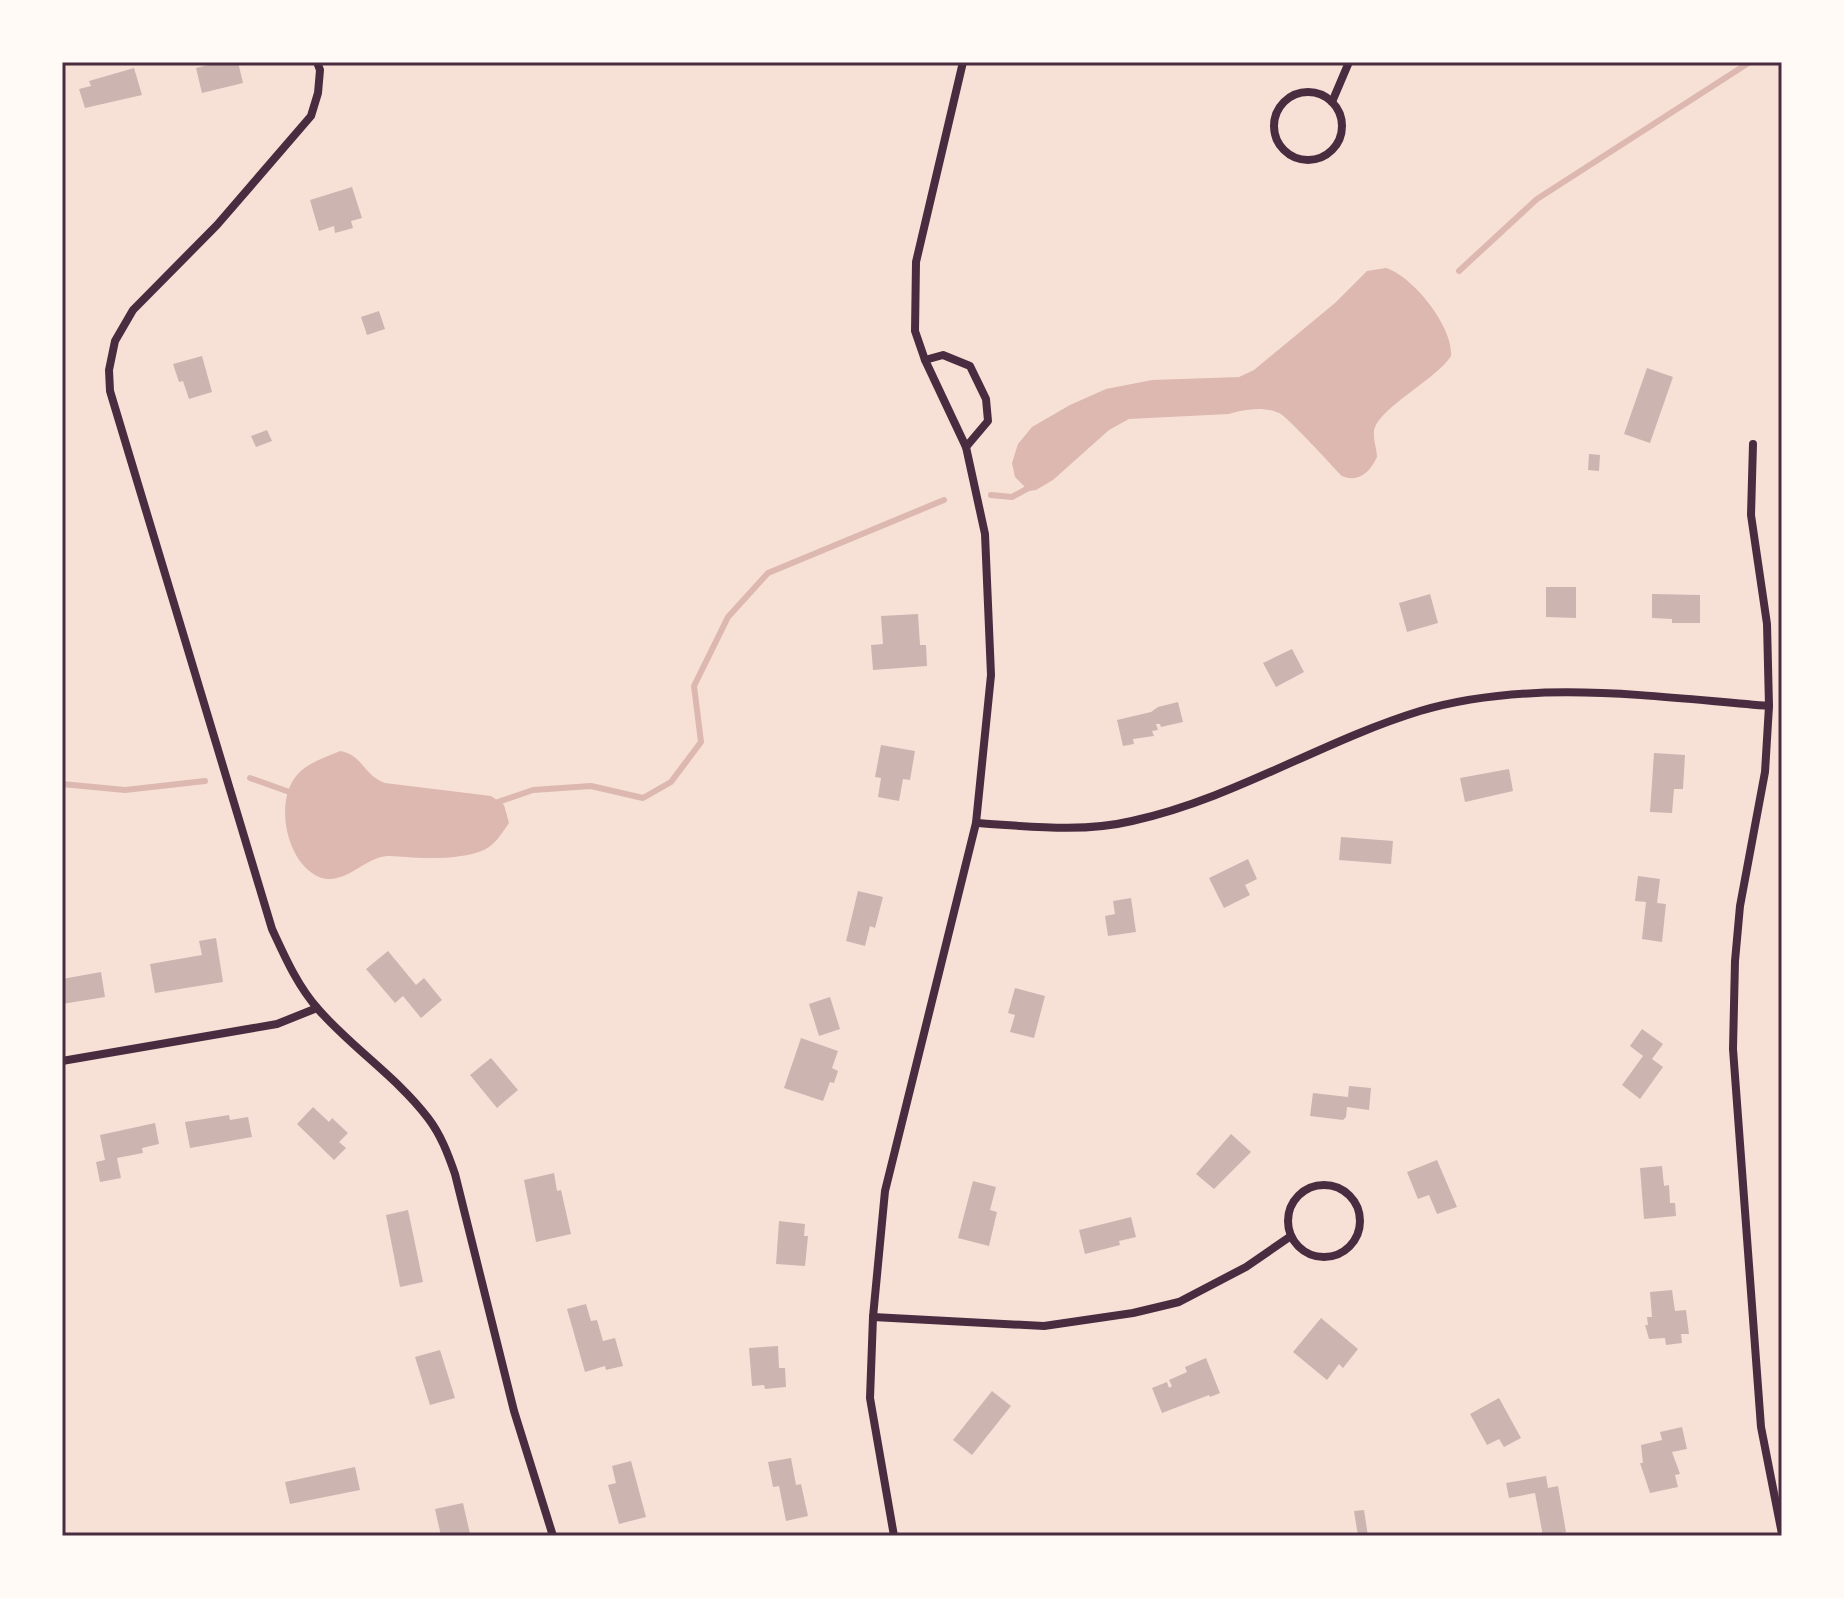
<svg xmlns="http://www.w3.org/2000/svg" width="1844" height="1598" viewBox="0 0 1844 1598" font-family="Mulish,sans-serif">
<rect width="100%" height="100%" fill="#f7e1d7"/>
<g fill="#dcb8b0">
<path d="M1386,268C1413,276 1454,328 1451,356C1436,380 1376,409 1374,432C1373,440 1377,449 1377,457C1370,472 1359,483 1342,476C1332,466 1286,415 1279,413C1264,406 1244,409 1229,414L1129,419L1109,430L1053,480L1036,490L1029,491L1015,477L1012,463L1018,444L1032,427L1070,405L1106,389L1152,380L1239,377L1254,370L1335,303L1367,271Z"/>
<path d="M340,751C363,755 363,775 385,783L491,796L504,805L509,823C502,833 495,845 484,850C465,859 427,859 406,857C397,857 390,855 381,857C361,862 342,886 319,877C286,863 274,801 297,775C307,763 326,757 340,751Z"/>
</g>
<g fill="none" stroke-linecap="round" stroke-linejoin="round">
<g stroke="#dcb8b0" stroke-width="6">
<path d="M1459,271L1537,199L1750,62"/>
<path d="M991,495L1012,497L1032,486"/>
<path d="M250,778L295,794"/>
<path d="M62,784L125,790L205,781"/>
<path d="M495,803L533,790L591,786L643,798L671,782L701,742L694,686L728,617L768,573L944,500"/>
</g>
</g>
<g fill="#ccb4b1">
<path d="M220,62H238L243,83L202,93L196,68Z"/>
<path d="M134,68L142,95L85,108L79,89L91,86L89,81Z"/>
<path d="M352,187L362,218L351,221L353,228L335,233L334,226L319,231L310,200Z"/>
<path d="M379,311L385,329L367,335L361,317Z"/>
<path d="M202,356L212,392L189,399L183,381L179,382L173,364Z"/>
<path d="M1647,368L1673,377L1650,443L1624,434Z"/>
<path d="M267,430L272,441L256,447L251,436Z"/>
<path d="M1589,454L1600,455L1599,471L1588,470Z"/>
<path d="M1546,587H1576V618L1546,617Z"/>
<path d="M1430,594L1438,623L1407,632L1399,603Z"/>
<path d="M1652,594L1700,595V623H1672V619L1652,618Z"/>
<path d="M918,614L920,645H926L927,666L873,670L871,645L883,644L881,616Z"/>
<path d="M1292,649L1304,672L1276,687L1263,663Z"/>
<path d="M1178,702L1183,722L1161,727L1160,724H1156L1158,730L1152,731L1154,736L1133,739L1134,744L1123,746L1117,720L1151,712L1158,707Z"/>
<path d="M881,745L915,751L910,780L903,779L899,801L878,797L881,778L875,777Z"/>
<path d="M1654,753L1685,755L1683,789H1674L1672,813L1650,812Z"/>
<path d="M1509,769L1513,791L1465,802L1460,778Z"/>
<path d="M1341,837L1393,841L1391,864L1339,860Z"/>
<path d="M1248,859L1257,879L1245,885L1250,895L1224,908L1209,878Z"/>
<path d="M1638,876L1660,879L1657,903L1666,904L1662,942L1642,939L1646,902L1635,901Z"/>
<path d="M858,891L883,897L875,928L870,926L865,946L846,941Z"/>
<path d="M1131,898L1136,932L1108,936L1105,916L1115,914L1113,901Z"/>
<path d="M216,938L223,982L155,993L150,964L202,955L199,941Z"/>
<path d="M388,951L416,985L424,978L442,1000L421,1018L403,996L395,1003L366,969Z"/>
<path d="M101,972L105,997L62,1004V979Z"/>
<path d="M1015,988L1045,996L1034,1038L1010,1032L1015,1015L1008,1013Z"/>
<path d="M830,997L840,1029L819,1036L809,1004Z"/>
<path d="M1642,1029L1663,1044L1652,1059L1663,1067L1640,1099L1622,1085L1643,1056L1630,1046Z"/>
<path d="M801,1038L838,1051L832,1068L838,1071L834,1083L830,1082L823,1101L784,1088Z"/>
<path d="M491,1058L518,1090L497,1108L470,1075Z"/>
<path d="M1349,1086L1371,1088L1369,1110L1347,1107L1346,1117L1343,1120L1310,1116L1313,1093L1348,1097Z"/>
<path d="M313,1107L329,1122L332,1118L348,1133L339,1142L346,1148L334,1160L297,1124Z"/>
<path d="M229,1115L230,1120L248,1117L252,1137L190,1148L185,1122Z"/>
<path d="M155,1123L159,1144L142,1148L143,1153L117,1158L121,1178L100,1182L96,1162L105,1160L100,1135Z"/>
<path d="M1231,1134L1251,1152L1214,1189L1196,1174Z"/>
<path d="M1437,1160L1457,1207L1437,1214L1429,1195L1418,1199L1407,1172Z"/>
<path d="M1662,1166L1664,1186L1669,1185L1670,1203H1675L1676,1216L1644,1219L1640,1168Z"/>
<path d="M554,1173L557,1191L561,1190L571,1234L536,1242L524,1180Z"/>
<path d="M973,1181L996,1187L990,1210L997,1212L989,1246L958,1238Z"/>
<path d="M408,1210L423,1282L400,1287L386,1215Z"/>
<path d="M1131,1217L1136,1237L1119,1241L1120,1245L1085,1254L1079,1230Z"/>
<path d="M779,1221L805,1224L804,1236H808L805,1266L776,1264Z"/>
<path d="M1672,1290L1675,1311L1686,1310L1689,1334H1681L1682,1343L1666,1345L1665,1338L1649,1339L1645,1325H1648L1647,1317H1652L1650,1292Z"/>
<path d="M586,1304L591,1321L597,1320L603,1341L615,1338L623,1366L606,1370L605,1366L585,1372L567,1309Z"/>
<path d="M1321,1318L1358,1349L1343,1368L1339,1364L1327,1380L1293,1352Z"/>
<path d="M778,1346L779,1368H785L786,1387L765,1389L764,1385L752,1386L749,1348Z"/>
<path d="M440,1350L455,1398L430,1405L415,1357Z"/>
<path d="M1206,1358L1220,1393L1210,1397L1209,1395L1162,1413L1152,1388L1167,1382L1169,1388L1172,1386L1169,1380L1187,1372L1185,1367Z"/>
<path d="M992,1391L1011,1406L972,1455L953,1440Z"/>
<path d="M1499,1398L1521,1438L1504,1447L1499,1439L1487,1445L1470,1414Z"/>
<path d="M1682,1427L1687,1449L1672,1452L1680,1474L1675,1475L1678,1487L1650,1493L1640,1463H1643L1641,1445L1662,1440L1660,1432Z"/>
<path d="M791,1458L796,1485L801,1484L808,1516L786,1521L779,1486L773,1487L768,1462Z"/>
<path d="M631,1461L646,1517L619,1524L608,1485L616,1483L612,1466Z"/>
<path d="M355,1467L360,1490L290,1504L285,1482Z"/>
<path d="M1546,1476L1548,1488L1558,1486L1566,1532L1543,1536L1535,1493L1509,1498L1506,1483Z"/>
<path d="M463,1503L470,1534L441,1536L435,1509Z"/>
<path d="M1364,1510L1368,1536H1358L1354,1511Z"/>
</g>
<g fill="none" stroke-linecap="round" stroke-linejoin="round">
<g stroke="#4a2c40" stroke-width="8">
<path d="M317,62L320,70L318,93L311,116L217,225L133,310L115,341L109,370L110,391L272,929C285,957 297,985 318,1009C352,1048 397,1077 428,1118C441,1135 448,1154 455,1174L514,1411L553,1536"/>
<path d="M963,62L916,262L915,331L925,360L943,355L970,366L986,399L988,421L966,447"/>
<circle cx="1308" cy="126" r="34"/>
<path d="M1332,102L1349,62"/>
<path d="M1753,444L1751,515L1767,624L1769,706L1765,772L1740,906L1735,961L1733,1049L1761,1427L1782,1534"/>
<path d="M976,823C1027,826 1082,833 1132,821C1233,799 1322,741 1420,711C1533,678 1654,697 1769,706"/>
<path d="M62,1061L277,1024L317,1008"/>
<circle cx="1324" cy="1221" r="36"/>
<path d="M873,1317L1044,1326L1133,1313L1179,1302L1246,1267L1291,1236"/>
<path d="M894,1536L870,1398L873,1317L885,1191L976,823L991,675L985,534L966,447L925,360"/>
</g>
</g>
<rect width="1844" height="1598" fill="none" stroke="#fffaf5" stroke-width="128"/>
<rect x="64" y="64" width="1716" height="1470" fill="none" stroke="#4a2c40" stroke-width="3"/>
</svg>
